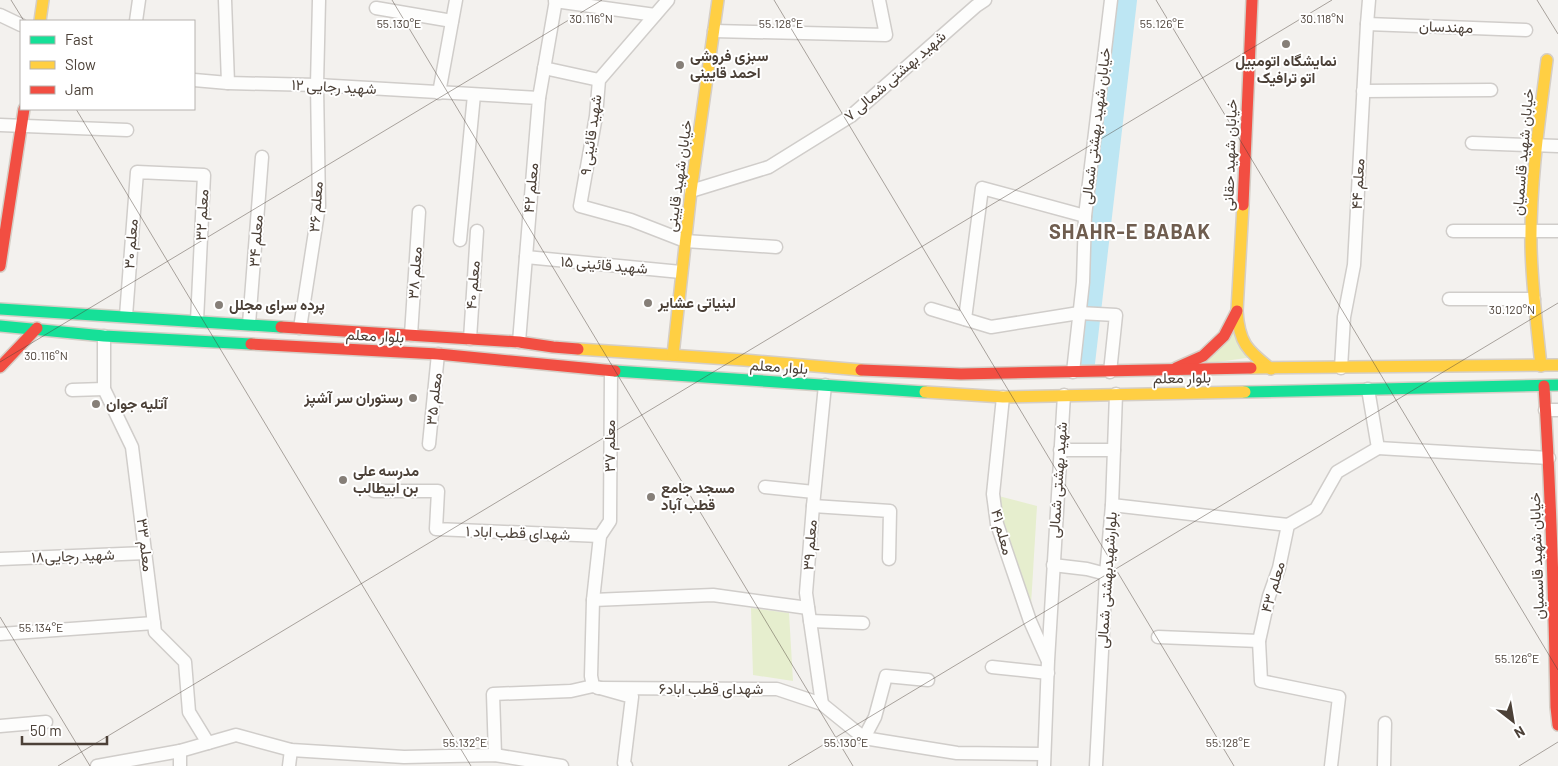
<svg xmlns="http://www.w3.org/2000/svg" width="1558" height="766" viewBox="0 0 1558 766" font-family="Barlow,Vazirmatn,sans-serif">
<rect width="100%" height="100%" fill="#f3f1ee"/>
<g fill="#e6eece">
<path d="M1236,316L1253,357L1183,367Z"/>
<path d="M987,493L1037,506L1030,621Z"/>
<path d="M751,608L789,613L793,681L753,675Z"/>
</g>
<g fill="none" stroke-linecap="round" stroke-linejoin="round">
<path stroke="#bde6f3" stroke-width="20" d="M1085,363L1127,0"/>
<g stroke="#d0cdca" stroke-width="15">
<g id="street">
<path d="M225,0L228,83"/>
<path d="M668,0L599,80L596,116L580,206L631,220L685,241L776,247"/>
<path d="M555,1L655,15"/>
<path d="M376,8L452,21"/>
<path d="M0,15L21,25"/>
<path d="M136,21L139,0"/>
<path d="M1367,24L1526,30"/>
<path d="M714,31L886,35L879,0"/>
<path d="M544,68L599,80"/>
<path d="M194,80L228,83L317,85L539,98L519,342"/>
<path d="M1363,91L1491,90"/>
<path d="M439,93L456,0"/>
<path d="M539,98L556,0"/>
<path d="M0,125L127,130"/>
<path d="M1472,143L1558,146"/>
<path d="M691,191L769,167L851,116L976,6L985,0"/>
<path d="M1453,231H1558"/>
<path d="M460,240L474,95"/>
<path d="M526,257L681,272"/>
<path d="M1449,299H1534"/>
<path d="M931,309L991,327L1079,313L1116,315L1110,372"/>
<path d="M126,316L137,172L204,175L197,321"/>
<path d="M965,319L982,188L1085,216"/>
<path d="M249,324L262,157"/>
<path d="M300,328L319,206L317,85L319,0"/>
<path d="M411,335L419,212"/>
<path d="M104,336V389L132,447L155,632L185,662L189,712L208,743"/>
<path d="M470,339L477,231"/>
<path d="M1341,368L1344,317L1354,265L1367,24L1369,0"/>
<path d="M611,371L610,521L600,536L593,600L591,676L593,686L632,697L624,763L626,766"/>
<path d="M1073,372L1083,282L1085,216L1111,0"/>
<path d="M72,390L104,389"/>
<path d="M1003,397L993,494L997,524L1030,621L1047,659"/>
<path d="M1545,410H1558"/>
<path d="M429,444L438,354"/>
<path d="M1378,448L1549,458"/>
<path d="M1060,450H1114"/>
<path d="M765,487L814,492"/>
<path d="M374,491H438L436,529L600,536"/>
<path d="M1112,505L1288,525"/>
<path d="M813,506L890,511L889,559"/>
<path d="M0,559L146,553"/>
<path d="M1053,565L1087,569L1106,574"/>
<path d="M593,600L713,595L808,608"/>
<path d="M810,621L863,623"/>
<path d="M0,634L154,623"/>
<path d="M1158,637L1259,641"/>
<path d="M992,667L1048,673"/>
<path d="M598,688L777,689L822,704L864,738L957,753L1044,754"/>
<path d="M822,704L806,593L813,506L825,385"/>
<path d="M0,726L46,722"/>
<path d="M864,738L875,717L886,676L928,680"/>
<path d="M495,755L493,694L571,691L593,686"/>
<path d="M97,766L180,751L236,735L291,750L404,757L495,755L562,766"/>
<path d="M180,766V751"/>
<path d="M289,766L291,750"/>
<path d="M1044,766L1048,661L1064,395"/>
<path d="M1096,766L1106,574L1112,505L1116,394"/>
<path d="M1331,766L1339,697L1261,681L1259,641L1269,596L1279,568L1288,525L1316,509L1337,472L1378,448L1368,389"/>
<path d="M1384,766L1385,723"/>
</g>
</g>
<g stroke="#d5cec6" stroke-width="14">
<g id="fast">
<path d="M0,309L281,327"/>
<path d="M0,326L104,336L251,344"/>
<path d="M615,371L925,392"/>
<path d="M1245,392L1558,385"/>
</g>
</g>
<g stroke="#d5cec6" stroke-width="14">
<g id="slow">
<path d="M40,21L43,0"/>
<path d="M1243,205L1237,311C1239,343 1247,350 1271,369"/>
<path d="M578,349L744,360L861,370"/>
<path d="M673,355L691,191L718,0"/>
<path d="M1541,366C1537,327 1532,287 1531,247C1530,185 1539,122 1547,60"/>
<path d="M1251,368L1558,365"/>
<path d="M925,392L1003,397L1245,392"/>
</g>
</g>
<g stroke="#d5cec6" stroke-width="14">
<g id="jam">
<path d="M1243,205L1252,0"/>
<path d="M0,266L24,109"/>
<path d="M281,327L519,342L553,347L578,349"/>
<path d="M251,344L438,354L615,371"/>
<path d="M0,367L37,328"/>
<path d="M1176,368L1203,356L1224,336L1237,311"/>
<path d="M861,370L961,374L1251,368"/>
<path d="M1544,386C1551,493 1554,600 1556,707L1558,725"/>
</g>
</g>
<use href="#street" stroke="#fdfdfc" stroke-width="12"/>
<use href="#fast" stroke="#16e098" stroke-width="11"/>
<use href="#slow" stroke="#ffcf43" stroke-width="11"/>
<use href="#jam" stroke="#f24e42" stroke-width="11"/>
</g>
<path fill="none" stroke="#4c4138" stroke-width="1" stroke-opacity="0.45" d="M11,0L24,21M392,0L853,766M774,0L1234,766M1156,0L1558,670M1537,0L1558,34M76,109L471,766M0,362L602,0M0,617L90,766M58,766L1332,0M788,766L1558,303M1519,766L1558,742"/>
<g fill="#867f78" stroke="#fff" stroke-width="2">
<circle cx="1286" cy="44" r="5"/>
<circle cx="680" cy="65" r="5"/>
<circle cx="648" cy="303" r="5"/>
<circle cx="219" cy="305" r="5"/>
<circle cx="413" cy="398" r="5"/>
<circle cx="96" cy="404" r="5"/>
<circle cx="343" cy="480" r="5"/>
<circle cx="651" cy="497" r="5"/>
</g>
<g text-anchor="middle" stroke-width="4" stroke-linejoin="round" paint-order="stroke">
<g font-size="15" fill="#4c4138" stroke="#fff">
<text transform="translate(1446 27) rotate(2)" y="5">مهندسان</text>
<text transform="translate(895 76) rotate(-41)" y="5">شهید بهشتی شمالی ۷</text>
<text transform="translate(334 87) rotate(3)" y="5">شهید رجایی ۱۲</text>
<text transform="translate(1096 126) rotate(-83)" y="5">خیابان شهید بهشتی شمالی</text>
<text transform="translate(591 135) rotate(-82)" y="5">شهید قائینی ۹</text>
<text transform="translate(1523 152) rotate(-85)" y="5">خیابان شهید قاسمیان</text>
<text transform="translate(1230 155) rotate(-88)" y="5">خیابان شهید حقانی</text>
<text transform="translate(679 176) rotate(-82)" y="5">خیابان شهید قایینی</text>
<text transform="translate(1358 184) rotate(-87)" y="5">معلم ۴۴</text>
<text transform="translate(531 188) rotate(-85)" y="5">معلم ۴۲</text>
<text transform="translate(316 207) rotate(-86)" y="5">معلم ۳۶</text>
<text transform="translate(202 215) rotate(-87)" y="5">معلم ۳۲</text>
<text transform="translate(256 241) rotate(-86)" y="5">معلم ۳۴</text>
<text transform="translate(131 244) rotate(-86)" y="5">معلم ۳۰</text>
<text transform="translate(604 265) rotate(5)" y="5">شهید قائینی ۱۵</text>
<text transform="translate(415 273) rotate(-86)" y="5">معلم ۳۸</text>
<text transform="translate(473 285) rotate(-86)" y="5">معلم ۴۰</text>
<text transform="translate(375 336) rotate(3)" y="5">بلوار معلم</text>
<text transform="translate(779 367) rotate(4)" y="5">بلوار معلم</text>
<text transform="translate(1182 378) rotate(-1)" y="5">بلوار معلم</text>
<text transform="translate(434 399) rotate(-84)" y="5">معلم ۳۵</text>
<text transform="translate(610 446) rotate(-90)" y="5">معلم ۳۷</text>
<text transform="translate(1058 480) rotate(-86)" y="5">شهید بهشتی شمالی</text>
<text transform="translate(1002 532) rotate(75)" y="5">معلم ۴۱</text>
<text transform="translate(518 533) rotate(2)" y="5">شهدای قطب اباد ۱</text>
<text transform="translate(145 545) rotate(83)" y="5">معلم ۳۳</text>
<text transform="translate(810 545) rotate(-86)" y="5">معلم ۳۹</text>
<text transform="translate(73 556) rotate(-2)" y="5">شهید رجایی۱۸</text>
<text transform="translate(1537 556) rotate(-92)" y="5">خیابان شهید قاسمیان</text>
<text transform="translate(1107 580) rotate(-86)" y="5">بلوارشهیدبهشتی شمالی</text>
<text transform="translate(1273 587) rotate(-74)" y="5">معلم ۴۳</text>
<text x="711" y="694">شهدای قطب اباد۶</text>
</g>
<g font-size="15" font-weight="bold" fill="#4c4138" stroke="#fff" text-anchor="start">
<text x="690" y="61">سبزی فروشی<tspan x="690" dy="17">احمد قایینی</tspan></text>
<text x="1286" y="66" text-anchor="middle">نمایشگاه اتومبیل<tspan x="1286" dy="17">اتو ترافیک</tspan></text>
<text x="658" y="308">لبنیاتی عشایر</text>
<text x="229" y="310">پرده سرای مجلل</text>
<text x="403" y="403" text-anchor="end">رستوران سر آشپز</text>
<text x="106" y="409">آتلیه جوان</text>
<text x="353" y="476">مدرسه علی<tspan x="353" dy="17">بن ابیطالب</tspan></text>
<text x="661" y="493">مسجد جامع<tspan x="661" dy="17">قطب آباد</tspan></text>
</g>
<g font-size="20" font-weight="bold" letter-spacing="1" fill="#6f5d4f" stroke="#fff">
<text x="1130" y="239">SHAHR-E BABAK</text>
</g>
</g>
<g font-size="12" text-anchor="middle" fill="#4c4138" stroke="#fff" stroke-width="4" stroke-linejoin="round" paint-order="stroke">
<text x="1322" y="23">30.118°N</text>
<text x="591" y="23">30.116°N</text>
<text x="399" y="28">55.130°E</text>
<text x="781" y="28">55.128°E</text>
<text x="1162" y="28">55.126°E</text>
<text x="1512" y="314">30.120°N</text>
<text x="46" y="360">30.116°N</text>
<text x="41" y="632">55.134°E</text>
<text x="1517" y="663">55.126°E</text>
<text x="465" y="747">55.132°E</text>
<text x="846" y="747">55.130°E</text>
<text x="1228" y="747">55.128°E</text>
</g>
<rect x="20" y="20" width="175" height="90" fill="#ffffff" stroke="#b7b3af"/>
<rect x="30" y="36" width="25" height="8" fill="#16e098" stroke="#b7b3af"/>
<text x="65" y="45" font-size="15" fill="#4c4138">Fast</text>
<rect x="30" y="61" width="25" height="8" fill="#ffcf43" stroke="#b7b3af"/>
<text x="65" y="70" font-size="15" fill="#4c4138">Slow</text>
<rect x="30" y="86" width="25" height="8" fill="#f24e42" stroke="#b7b3af"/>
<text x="65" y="95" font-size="15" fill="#4c4138">Jam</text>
<g transform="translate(1513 721) rotate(149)" stroke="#ffffff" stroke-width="4" paint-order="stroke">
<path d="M0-4L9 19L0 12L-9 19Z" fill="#4c4138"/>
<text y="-8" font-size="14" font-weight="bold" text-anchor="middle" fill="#4c4138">N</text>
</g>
<path d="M22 736v8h85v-8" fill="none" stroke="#4c4138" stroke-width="2.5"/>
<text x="30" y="736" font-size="15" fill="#4c4138" stroke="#ffffff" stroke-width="4" paint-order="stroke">50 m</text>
</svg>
